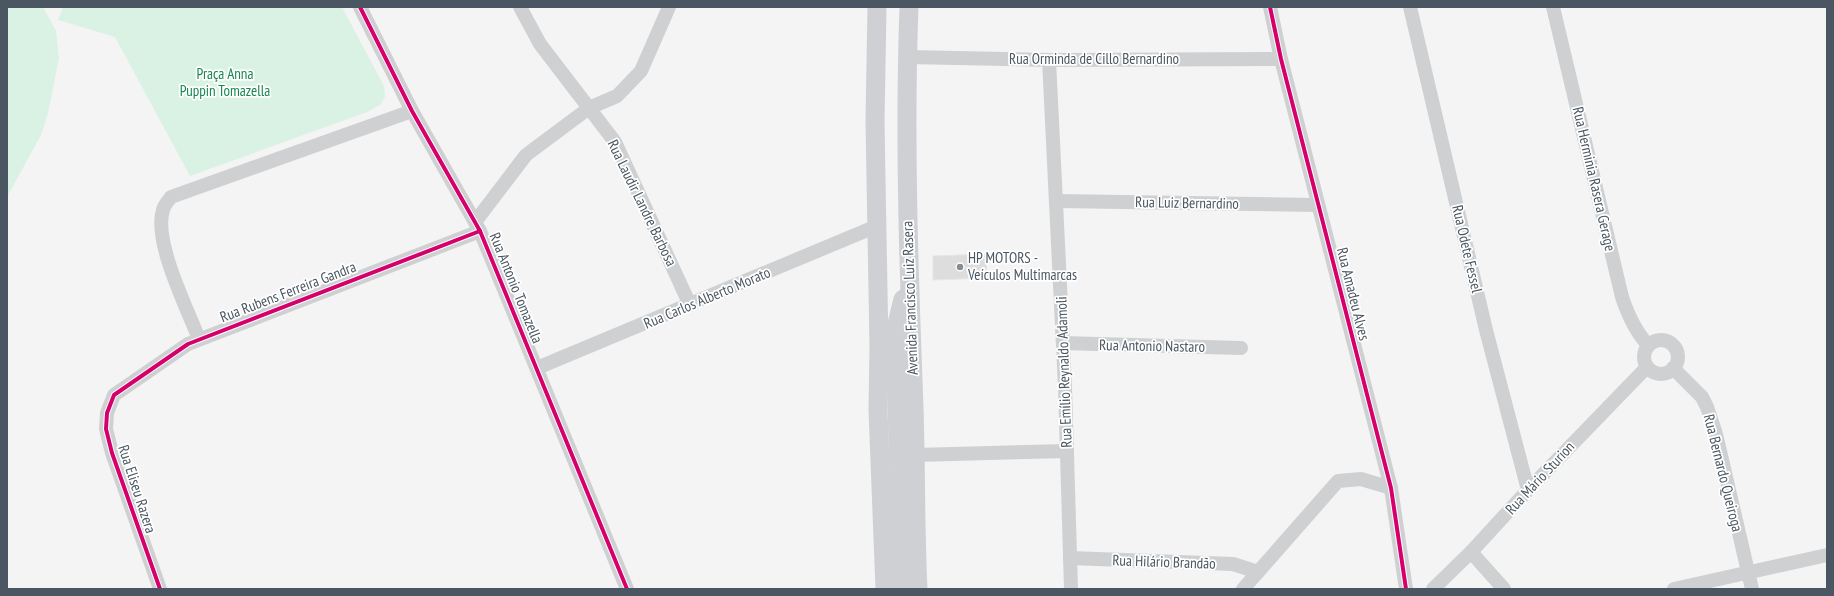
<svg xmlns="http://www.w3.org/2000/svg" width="1834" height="596" viewBox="0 0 1834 596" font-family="'PT Sans Narrow',sans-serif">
<rect width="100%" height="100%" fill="#f4f4f4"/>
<g fill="#d9f2e3">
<path d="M7,7H43L56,31L59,58L48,113L41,135L7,197Z"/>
<path d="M63,7H342L384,86L385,97L380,105L367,112L190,176L115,37L58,20Z"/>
</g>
<path fill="#ddddde" stroke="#e5e6e7" d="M986,254L987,278L933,280V256Z"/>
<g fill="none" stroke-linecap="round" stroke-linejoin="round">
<g stroke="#ced0d2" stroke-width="14">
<path d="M360,7L412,111L480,231L627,589"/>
<path d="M520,7L540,44L615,142L690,305"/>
<path d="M1270,7L1281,59L1391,488L1406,589"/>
<path d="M1410,7L1486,330L1528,490"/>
<path d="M1553,7L1622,297C1628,315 1635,331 1648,345"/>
<path d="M907,57L1049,60L1281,59"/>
<path d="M1049,60L1065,387L1071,589"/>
<path d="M1056,201L1318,205"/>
<path d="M475,222L526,155L589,108L617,96L641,71L669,7"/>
<path d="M199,339C187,308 153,241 163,210C164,205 168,201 171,197L412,111"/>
<circle cx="1661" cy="357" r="17"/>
<path d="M1063,343L1241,348"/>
<path d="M537,368L877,226"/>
<path d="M1673,368L1702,397L1707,407L1716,434L1752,589"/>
<path d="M915,455L1067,451"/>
<path d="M1471,552L1504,589"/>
<path d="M1070,558L1233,564L1258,572"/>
<path d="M160,589L112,453L106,429L107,413L114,395L188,344L480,231"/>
<path d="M1243,589L1338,481L1361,479L1391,488"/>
<path d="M1433,589L1471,552L1528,490L1647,367"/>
<path d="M1674,589L1827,555"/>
</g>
<g stroke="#ced0d4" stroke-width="19">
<path d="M877,7L875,121L879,346L878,410L885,589"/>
<path d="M909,7C904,141 909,274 914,408C916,468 915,529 918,589"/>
<path d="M902,589L895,332L903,299"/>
</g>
<g stroke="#fff" stroke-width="6">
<g id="cycleway">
<path d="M360,7L412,111L480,231L627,589"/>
<path d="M1270,7L1281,59L1391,488L1406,589"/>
<path d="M160,589L112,453L106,429L107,413L114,395L188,344L480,231"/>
</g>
</g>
<use href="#cycleway" stroke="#d6006c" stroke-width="4"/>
</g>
<circle fill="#868d94" stroke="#fff" stroke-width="1.5" cx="960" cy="267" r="4"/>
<g text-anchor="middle" stroke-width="3.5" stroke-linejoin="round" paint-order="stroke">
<g font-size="15" fill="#4a5661" stroke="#fff">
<text x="1094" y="64">Rua Orminda de Cillo Bernardino</text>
<text transform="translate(1594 179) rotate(77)" y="5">Rua Herminia Rasera Gerage</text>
<text transform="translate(642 203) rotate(64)" y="5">Rua Laudir Landre Barbosa</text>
<text transform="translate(1187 203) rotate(1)" y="5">Rua Luiz Bernardino</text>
<text transform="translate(1467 249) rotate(77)" y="5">Rua Odete Fessel</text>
<text transform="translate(516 288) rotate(68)" y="5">Rua Antonio Tomazella</text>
<text transform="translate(288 292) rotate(-21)" y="5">Rua Rubens Ferreira Gandra</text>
<text transform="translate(1353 294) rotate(76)" y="5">Rua Amadeu Alves</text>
<text transform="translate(707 298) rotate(-23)" y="5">Rua Carlos Alberto Morato</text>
<text transform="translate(910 298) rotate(-92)" y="5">Avenida Francisco Luiz Rasera</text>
<text transform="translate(1152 346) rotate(1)" y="5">Rua Antonio Nastaro</text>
<text transform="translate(1064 372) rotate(-92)" y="5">Rua Emílio Reynaldo Adamoli</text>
<text transform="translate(1723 473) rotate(76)" y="5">Rua Bernardo Queiroga</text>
<text transform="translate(1540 478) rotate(-47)" y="5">Rua Mário Sturion</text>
<text transform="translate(137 489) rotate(72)" y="5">Rua Eliseu Razera</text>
<text transform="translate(1164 562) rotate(2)" y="5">Rua Hilário Brandão</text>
</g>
<g font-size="15" fill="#17864f" stroke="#fff">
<text x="225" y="79">Praça Anna<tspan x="225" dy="17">Puppin Tomazella</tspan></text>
</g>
<g font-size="15" fill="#4a5661" stroke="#fff" text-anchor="start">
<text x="968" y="263">HP MOTORS -<tspan x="968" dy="17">Veículos Multimarcas</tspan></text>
</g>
</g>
<rect width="1834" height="596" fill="none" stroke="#4a5661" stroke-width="16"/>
</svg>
